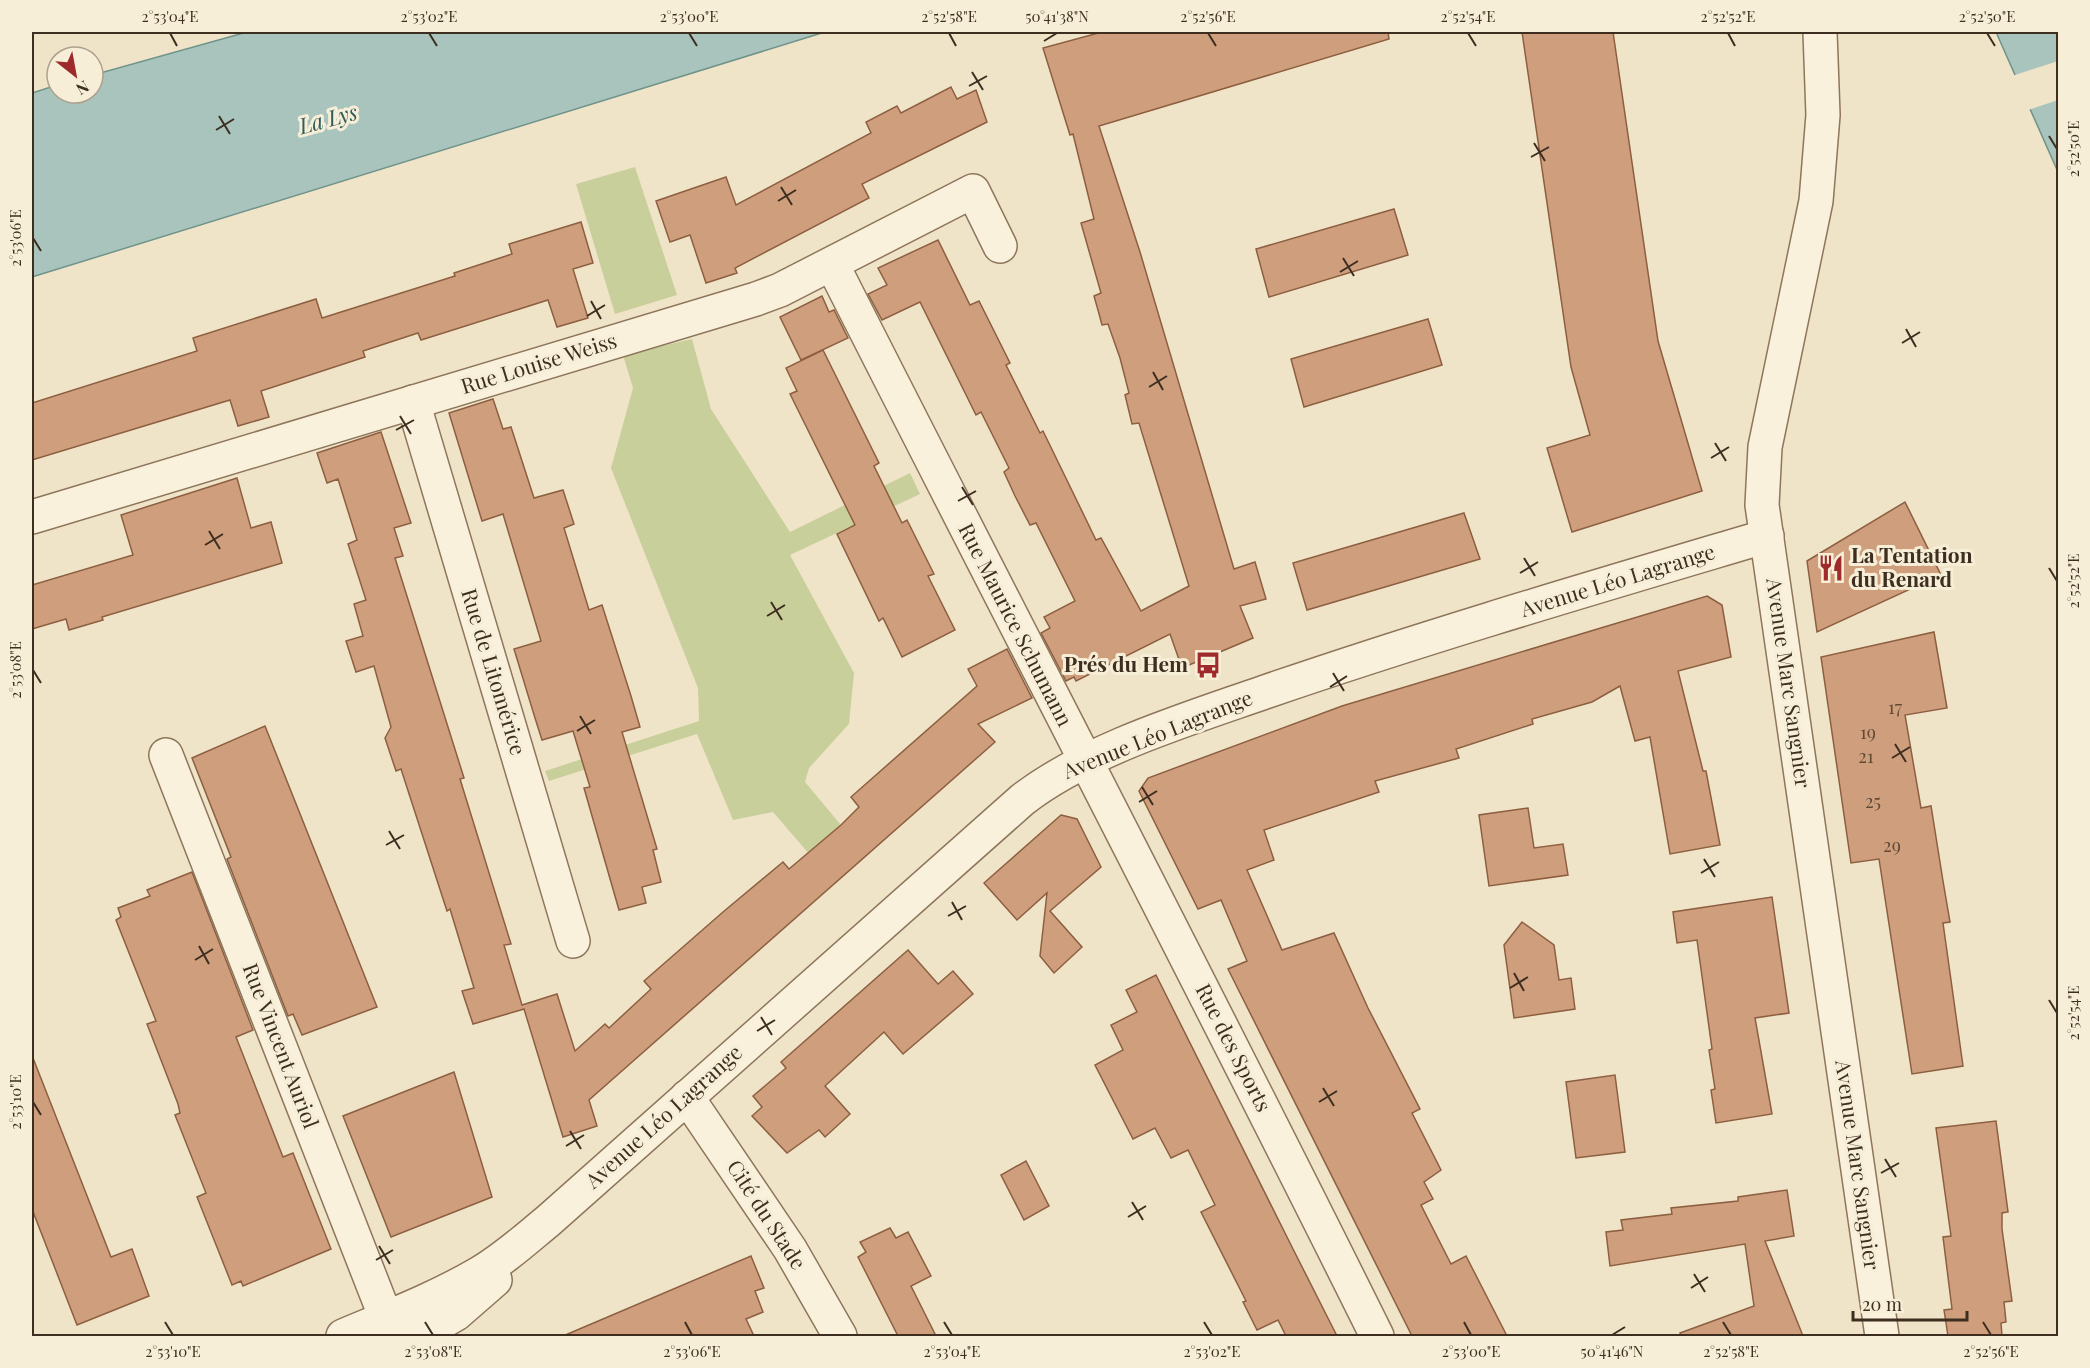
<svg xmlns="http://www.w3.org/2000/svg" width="2090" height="1368" viewBox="0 0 2090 1368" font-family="'Playfair Display',serif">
<rect width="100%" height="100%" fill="#f0e4c8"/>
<g fill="#c9cf9b">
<path d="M635,167L677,295L615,314L576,184Z"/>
<path d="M692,339L711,409L790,532L910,473L920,494L790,555L854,673L849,724L809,768L805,782L867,856L835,884L773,812L733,820L697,734L549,781L545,771L699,721L698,688L611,468L633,388L623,355Z"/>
</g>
<g fill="#a9c4bc" stroke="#6f938a" stroke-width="1.5">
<path d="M247,32H825L32,277V93L57,85V93H93V75Z"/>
<path d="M1996,32H2058V172Z"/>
</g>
<path fill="#f0e4c8" d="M2058,61V100L2028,110L2012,76Z"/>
<g fill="#cf9f7d" stroke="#8d5f41" stroke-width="1.5">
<path d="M1102,32H1388L1389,39L1099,126L1140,252L1234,569L1255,562L1266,599L1240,606L1253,638L1182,668L1170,634L1076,681L1074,677L1066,681L1041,633L1050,628L1044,617L1075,601L1036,523L1030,525L1015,496L1004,472L1009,468L981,412L976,415L920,302L882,320L868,294L887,285L878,268L938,240L970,305L979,301L1010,363L1006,365L1040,433L1043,431L1096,540L1101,538L1141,611L1189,586L1139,423L1132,424L1125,395L1129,393L1120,358L1108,324L1102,325L1098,310L1094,296L1101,293L1081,223L1094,219L1073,134L1070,135L1043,48Z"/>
<path d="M1522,32H1613L1658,341L1702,491L1572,532L1547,448L1590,435L1571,367Z"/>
<path d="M951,87L957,99L976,90L987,122L862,184L869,198L735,268L737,273L706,283L690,235L670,242L656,201L726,177L736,205L871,133L866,122L897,106L901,113Z"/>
<path d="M1394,209L1408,255L1269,297L1256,249Z"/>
<path d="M581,222L593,263L573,269L588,318L557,327L548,300L421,340L418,333L363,351L365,357L261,391L269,417L238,426L230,400L32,460V403L197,351L193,338L316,299L322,318L455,276L454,273L512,254L509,244Z"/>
<path d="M822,296L829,312L834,310L848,338L801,360L780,317Z"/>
<path d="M1428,319L1442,365L1304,407L1291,359Z"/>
<path d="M823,350L879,463L874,466L902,523L907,520L934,574L928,576L955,630L902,657L883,618L879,621L837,534L855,525L790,394L797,391L786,368Z"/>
<path d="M493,399L503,429L511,427L534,498L563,490L574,524L564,528L589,610L602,605L631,696L640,727L622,732L657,849L653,850L661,882L642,887L646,903L619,910L584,788L590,787L573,731L542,740L535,718L514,649L541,641L503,514L482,521L449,413Z"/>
<path d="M381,432L411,523L394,528L403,556L395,558L464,778L460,779L511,944L504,945L522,1005L557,994L575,1051L605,1024L609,1028L651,989L644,981L723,912L783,862L789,869L841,825L859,807L851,797L977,686L968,669L1007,649L1032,698L978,724L995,742L589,1100L597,1126L563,1137L524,1009L473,1024L462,991L474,988L450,909L447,911L401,769L396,771L385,738L391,727L374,666L356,672L346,641L363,636L354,604L366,600L348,544L357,540L338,479L327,483L317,453Z"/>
<path d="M237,478L251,528L271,522L282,563L102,617L103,620L69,630L66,619L32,629V585L133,555L121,515Z"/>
<path d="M1905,502L1941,575L1817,632L1807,561Z"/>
<path d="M1464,513L1480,559L1307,610L1293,563Z"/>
<path d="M1707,596L1722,605L1731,657L1678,671L1703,771H1706L1720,845L1670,854L1650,737L1635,741L1620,686L1592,702L1532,719L1533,724L1456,749L1459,758L1375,781L1379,792L1264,830L1274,860L1247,870L1282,950L1334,933L1368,1008L1420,1109L1412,1113L1441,1170L1424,1182L1433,1199L1421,1205L1451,1264L1466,1256L1507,1336H1412L1228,969L1247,961L1221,900L1198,909L1139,791L1148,778L1342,706Z"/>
<path d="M1934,632L1947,708L1905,715L1921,808L1931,806L1943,881L1950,922L1943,923L1963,1066L1912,1074L1879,859L1851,863L1821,657Z"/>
<path d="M265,726L377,1007L302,1035L293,1014L288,1016L227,859L231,857L192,758Z"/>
<path d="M1528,808L1534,848L1563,844L1568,875L1489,886L1479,815Z"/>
<path d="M1061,815L1077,819L1101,867L1050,911L1082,947L1054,973L1040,956L1047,893L1017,920L984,883Z"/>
<path d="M192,872L253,1030L236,1037L283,1157L293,1153L331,1249L243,1286L241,1281L232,1285L197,1197L206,1193L175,1115L180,1113L178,1104L147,1024L156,1021L116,920L121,917L118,908L150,896L147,890Z"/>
<path d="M1772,897L1789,1013L1755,1018L1772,1114L1716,1123L1711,1090L1715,1089L1709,1050L1712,1049L1697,940L1677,943L1673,912Z"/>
<path d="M1522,922L1554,945L1559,980L1571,978L1575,1009L1514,1018L1504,945Z"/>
<path d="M908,950L938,984L953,971L973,994L903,1054L884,1032L825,1086L850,1114L825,1137L819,1130L787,1153L752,1116L762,1107L753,1096L786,1068L781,1062Z"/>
<path d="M1156,975L1293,1249L1337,1336H1286L1278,1320L1257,1330L1243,1302L1246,1301L1201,1212L1215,1205L1188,1150L1171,1158L1155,1128L1133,1139L1095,1065L1123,1050L1111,1025L1137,1012L1126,990Z"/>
<path d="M33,1058L111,1257L132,1249L149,1296L77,1325L32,1209Z"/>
<path d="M454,1072L492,1197L391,1237L343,1116Z"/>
<path d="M1615,1075L1625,1152L1576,1158L1566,1082Z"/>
<path d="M1996,1121L2008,1212L2002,1213V1229L2012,1301L2004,1302L2006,1322L2001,1323L2002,1336H1948L1944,1310L1952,1309L1943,1237L1951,1236L1936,1128Z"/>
<path d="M1026,1161L1049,1206L1024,1220L1001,1175Z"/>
<path d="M1787,1190L1794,1236L1765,1241L1803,1336H1681L1680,1333L1754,1306L1745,1244L1610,1266L1606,1232L1623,1230L1621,1220L1672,1214L1671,1208L1738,1201V1197Z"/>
<path d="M890,1228L896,1238L908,1232L931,1276L911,1286L936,1336H898L858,1257L866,1252L860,1242Z"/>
<path d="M751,1256L764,1288L755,1291L763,1312L746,1319L754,1336H563Z"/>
</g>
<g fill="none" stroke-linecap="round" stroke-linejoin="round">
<g stroke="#8d765c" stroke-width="36">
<g id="minor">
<path d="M1820,32L1823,115L1816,201L1765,447L1762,505L1882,1336"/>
<path d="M832,264C1013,622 1199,977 1377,1336"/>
<path d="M413,402L573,941"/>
<path d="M32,517L756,299L780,290L973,191L1000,246"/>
<path d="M166,755L393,1336"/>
<path d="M687,1097L790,1249L840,1336"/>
<path d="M343,1336C388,1317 435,1299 478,1274C503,1260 526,1239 548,1221L1022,800C1086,750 1188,719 1265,692C1431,635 1599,586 1767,536"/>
<path d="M418,1336L456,1314L495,1280"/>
</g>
</g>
<use href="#minor" stroke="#faf1dc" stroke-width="33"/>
</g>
<path fill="none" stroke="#3d2e20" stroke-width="2" d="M170,33L177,46M429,33L437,46M689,33L697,46M949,33L956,46M1208,33L1216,46M1468,33L1476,46M1728,33L1735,46M1987,33L1995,46M1044,41L1057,33M972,72L983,90M969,86L987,76M219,116L230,134M216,130L234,119M2049,136L2057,149M1534,143L1545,161M1531,157L1549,147M781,187L792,205M778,201L796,190M33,238L41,251M1343,258L1354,276M1340,272L1358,261M591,301L601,319M587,316L605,305M1906,329L1916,347M1902,343L1920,332M1153,372L1163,390M1149,387L1167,376M400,416L411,434M396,430L414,420M1715,443L1726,461M1711,458L1729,447M962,487L973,505M958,501L976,491M209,531L220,549M205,545L223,534M1524,558L1535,576M2049,568L2057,581M1520,573L1538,562M771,602L782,620M767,616L785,605M33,670L41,683M1333,673L1344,691M1330,687L1347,676M580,716L591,734M577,731L595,720M1895,744L1906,762M1892,758L1910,747M1142,787L1153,805M1139,802L1157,791M389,831L400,849M386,845L404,835M1704,859L1715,877M1701,873L1719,862M952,902L962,920M948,916L966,906M199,946L209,964M195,960L213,949M1514,973L1524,991M1510,988L1528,977M2049,1000L2057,1013M761,1017L772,1035M757,1031L775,1020M1323,1088L1334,1106M33,1102L41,1115M1319,1102L1337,1091M570,1131L581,1149M566,1146L584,1135M1885,1159L1896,1177M1881,1173L1899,1163M1132,1202L1143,1220M1128,1217L1146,1206M379,1246L390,1264M376,1260L393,1250M1694,1274L1705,1292M1691,1288L1708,1277M165,1322L173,1335M425,1322L433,1335M685,1322L692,1335M944,1322L952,1335M1204,1322L1212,1335M1464,1322L1471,1335M1723,1322L1731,1335M1983,1322L1991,1335M1612,1335L1625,1327"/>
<defs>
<g id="restaurant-bare" transform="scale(2.07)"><path d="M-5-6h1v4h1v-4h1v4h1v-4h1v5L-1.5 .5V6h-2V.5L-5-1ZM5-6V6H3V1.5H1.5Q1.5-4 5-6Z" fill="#9e2a2b" stroke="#f7eed8" stroke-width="2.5" paint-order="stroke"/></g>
<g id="bus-bare" transform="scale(2.07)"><path d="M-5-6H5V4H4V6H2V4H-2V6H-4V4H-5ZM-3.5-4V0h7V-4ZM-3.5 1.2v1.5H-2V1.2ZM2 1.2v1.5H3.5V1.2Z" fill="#9e2a2b" stroke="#f7eed8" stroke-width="2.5" paint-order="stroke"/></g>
</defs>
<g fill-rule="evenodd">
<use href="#restaurant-bare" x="1831" y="568"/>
<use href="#bus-bare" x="1208" y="665"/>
</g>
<g text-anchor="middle" stroke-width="6" stroke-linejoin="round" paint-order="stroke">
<g font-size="18" fill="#624a37">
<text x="1895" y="714">17</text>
<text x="1868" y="739">19</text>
<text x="1866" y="763">21</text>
<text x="1873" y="808">25</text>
<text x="1892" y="852">29</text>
</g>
<g font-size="21" fill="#3d2e20" stroke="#f7eed8">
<text transform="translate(539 364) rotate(-17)" y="7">Rue Louise Weiss</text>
<text transform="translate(1618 581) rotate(-17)" y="7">Avenue Léo Lagrange</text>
<text transform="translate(1015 625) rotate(63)" y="7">Rue Maurice Schumann</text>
<text transform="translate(493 672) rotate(73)" y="7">Rue de Litomérice</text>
<text transform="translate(1788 683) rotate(82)" y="7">Avenue Marc Sangnier</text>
<text transform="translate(1158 735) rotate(-22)" y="7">Avenue Léo Lagrange</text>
<text transform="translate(280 1046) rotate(69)" y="7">Rue Vincent Auriol</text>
<text transform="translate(1233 1048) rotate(63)" y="7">Rue des Sports</text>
<text transform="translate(664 1117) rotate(-42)" y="7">Avenue Léo Lagrange</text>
<text transform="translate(1857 1165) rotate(82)" y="7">Avenue Marc Sangnier</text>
<text transform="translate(766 1215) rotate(57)" y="7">Cité du Stade</text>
</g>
<g font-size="21" font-weight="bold" fill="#3d2e20" stroke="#f7eed8" text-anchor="start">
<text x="1851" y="563">La Tentation<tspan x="1851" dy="24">du Renard</tspan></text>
<text x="1188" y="672" text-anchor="end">Prés du Hem</text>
</g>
<g font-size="22" font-style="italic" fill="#2f5d5a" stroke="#f7eed8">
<text transform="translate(328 119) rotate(-15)" y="8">La Lys</text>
</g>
</g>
<rect width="2090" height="1368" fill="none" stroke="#f7eed8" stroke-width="66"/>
<g transform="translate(75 75) rotate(149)"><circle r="28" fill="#f7eed8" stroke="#ada18e" stroke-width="1.5"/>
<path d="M0-4.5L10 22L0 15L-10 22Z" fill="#9e2a2b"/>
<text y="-9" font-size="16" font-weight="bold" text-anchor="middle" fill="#3d2e20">N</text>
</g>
<path d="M1853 1311v9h114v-9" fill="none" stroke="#3d2e20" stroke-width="3"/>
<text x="1862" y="1311" font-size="18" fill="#3d2e20" stroke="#f7eed8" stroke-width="4.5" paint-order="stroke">20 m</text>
<rect x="33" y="33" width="2024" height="1302" fill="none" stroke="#3d2e20" stroke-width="2"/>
<g font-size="15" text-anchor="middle" fill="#3d2e20">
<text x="170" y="22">2°53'04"E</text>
<text x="429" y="22">2°53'02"E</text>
<text x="689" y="22">2°53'00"E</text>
<text x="949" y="22">2°52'58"E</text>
<text x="1057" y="22">50°41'38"N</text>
<text x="1208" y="22">2°52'56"E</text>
<text x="1468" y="22">2°52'54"E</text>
<text x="1728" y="22">2°52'52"E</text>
<text x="1987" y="22">2°52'50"E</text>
<text transform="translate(2074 149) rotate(-90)" y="5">2°52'50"E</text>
<text transform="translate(16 238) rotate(-90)" y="5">2°53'06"E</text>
<text transform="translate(2074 581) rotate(-90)" y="5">2°52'52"E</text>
<text transform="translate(16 670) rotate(-90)" y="5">2°53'08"E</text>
<text transform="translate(2074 1013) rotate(-90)" y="5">2°52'54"E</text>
<text transform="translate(16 1102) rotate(-90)" y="5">2°53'10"E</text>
<text x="173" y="1357">2°53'10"E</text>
<text x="433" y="1357">2°53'08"E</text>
<text x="692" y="1357">2°53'06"E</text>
<text x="952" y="1357">2°53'04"E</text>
<text x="1212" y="1357">2°53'02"E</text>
<text x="1471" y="1357">2°53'00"E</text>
<text x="1612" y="1357">50°41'46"N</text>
<text x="1731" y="1357">2°52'58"E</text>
<text x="1991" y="1357">2°52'56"E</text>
</g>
</svg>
